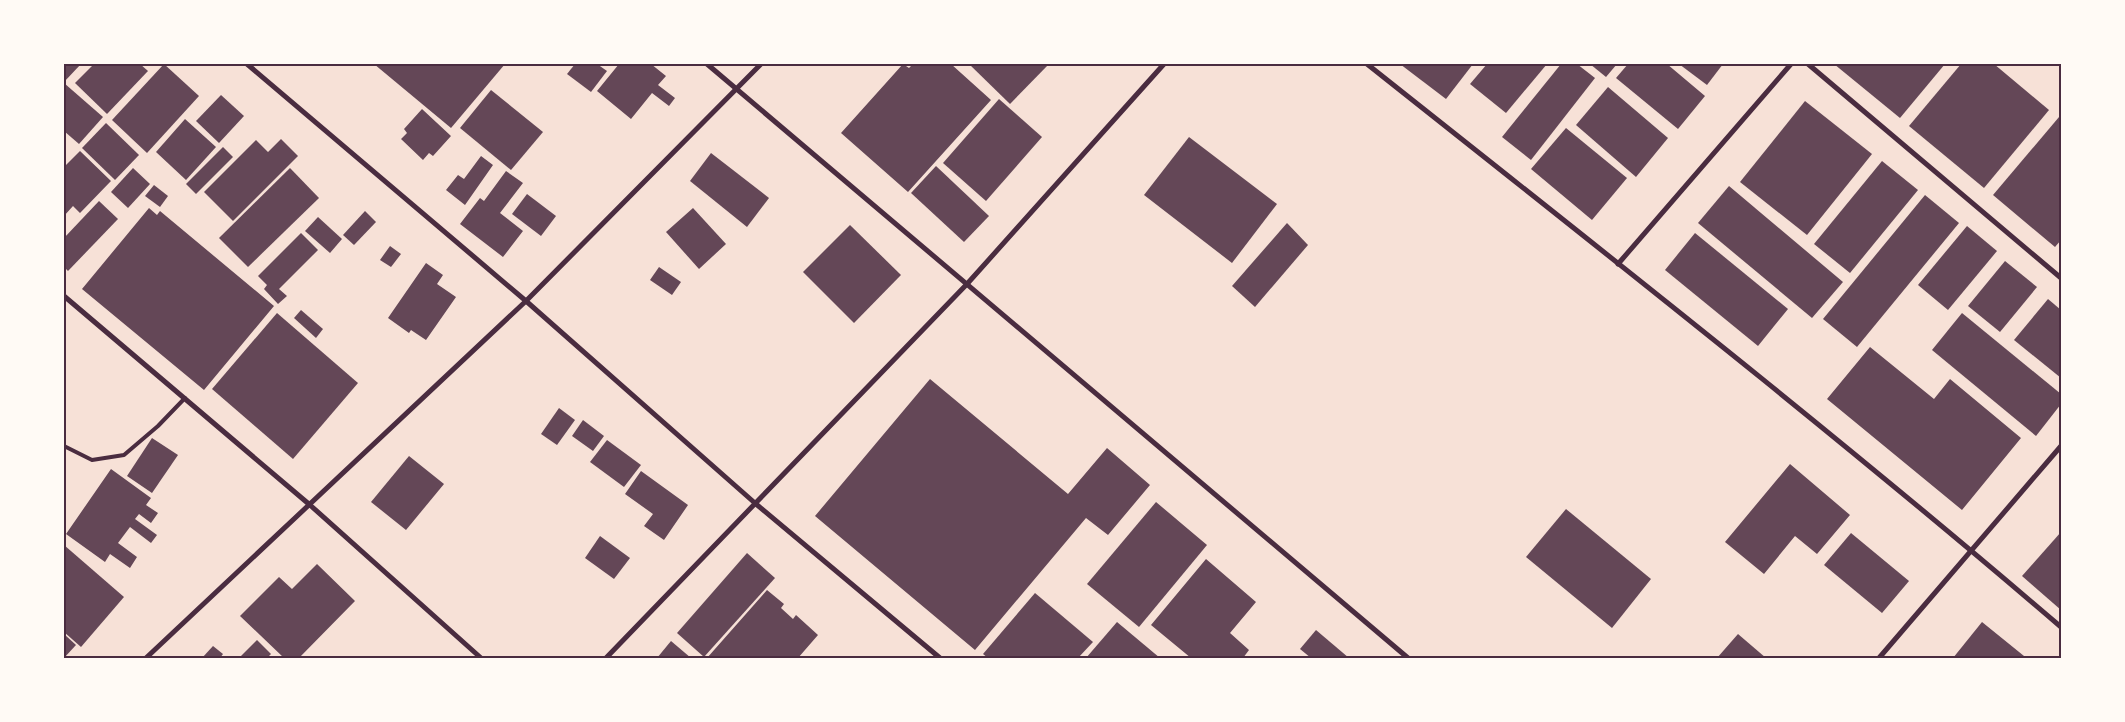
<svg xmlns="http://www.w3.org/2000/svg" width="2125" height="722" viewBox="0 0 2125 722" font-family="Cabin,sans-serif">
<rect width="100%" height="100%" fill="#f7e1d7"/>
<g fill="#644757">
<path d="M64,64H81L64,82Z"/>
<path d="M94,64H140L148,71L107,114L75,83Z"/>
<path d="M164,64L199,96L147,153L112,120Z"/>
<path d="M374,64H505L451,128Z"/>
<path d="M575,64H597L607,71L591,92L567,74Z"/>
<path d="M619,64H651L666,76L658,85L675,98L669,106L652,93L631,119L597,91Z"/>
<path d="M903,64L909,68L913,64H951L991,100L908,192L841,133Z"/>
<path d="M969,64H1049L1010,104Z"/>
<path d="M1400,64H1473L1446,99Z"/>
<path d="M1487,64H1547L1506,113L1470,84Z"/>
<path d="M1561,64H1577L1595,78L1531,160L1502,137Z"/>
<path d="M1590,64H1617L1606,77Z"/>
<path d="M1628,64H1667L1705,96L1678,129L1616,78Z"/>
<path d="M1679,64H1723L1707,85Z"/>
<path d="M1834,64H1945L1900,118Z"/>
<path d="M1961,64H1994L2049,110L1984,188L1909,126Z"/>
<path d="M64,83L103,117L79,144L64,131Z"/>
<path d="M1608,87L1668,138L1636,177L1576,125Z"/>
<path d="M491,90L543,132L511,170L460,128Z"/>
<path d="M221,95L244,116L219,143L196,121Z"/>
<path d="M999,99L1042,137L986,201L943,163Z"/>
<path d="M1805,101L1872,154L1807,235L1740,182Z"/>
<path d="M422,109L451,136L433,156L429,153L423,160L401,139L407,133L404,129Z"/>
<path d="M2059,117L2061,119V240L2055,247L1993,195Z"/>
<path d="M185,119L216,147L186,180L156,152Z"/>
<path d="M106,123L139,155L115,180L82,148Z"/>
<path d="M1566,128L1627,178L1592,220L1531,169Z"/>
<path d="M1189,137L1277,204L1232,263L1144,195Z"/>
<path d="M281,139L298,156L233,221L204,192L256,140L268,152Z"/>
<path d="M223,147L233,157L196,194L186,184Z"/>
<path d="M80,151L111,181L80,213L73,206L64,216V167Z"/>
<path d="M711,153L769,198L747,227L690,181Z"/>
<path d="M481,156L493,165L465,205L446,190L458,175L464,179Z"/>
<path d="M1882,161L1918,190L1850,273L1814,244Z"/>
<path d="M936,166L989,216L964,242L911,193Z"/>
<path d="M133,168L150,184L128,208L111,192Z"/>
<path d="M290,168L319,198L248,267L219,238Z"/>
<path d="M506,171L523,183L500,213L523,231L503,257L460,224L480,198L484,201Z"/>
<path d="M154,185L168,196L160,207L145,196Z"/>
<path d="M1729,186L1843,282L1812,318L1698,223Z"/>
<path d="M527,194L556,216L541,236L512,214Z"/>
<path d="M1925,195L1959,223L1857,347L1823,319Z"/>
<path d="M99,201L118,219L68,271L64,267V238Z"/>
<path d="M149,208L157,215L160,211L274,306L204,390L82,289Z"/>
<path d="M693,208L726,244L699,269L666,232Z"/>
<path d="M365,211L376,222L354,245L343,235Z"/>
<path d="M318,217L342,239L330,253L305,231Z"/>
<path d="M1287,223L1308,245L1255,307L1232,286Z"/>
<path d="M850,225L901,275L854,323L803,272Z"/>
<path d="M1967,226L1997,251L1948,310L1918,285Z"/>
<path d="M301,233L318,250L279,289L287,296L278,304L264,289L267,285L258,276Z"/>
<path d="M1695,233L1788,309L1758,346L1665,270Z"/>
<path d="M390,246L401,254L391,267L380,260Z"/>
<path d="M2005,261L2037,287L2000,332L1968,306Z"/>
<path d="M426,263L443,275L437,284L456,297L426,340L411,330L409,333L388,318Z"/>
<path d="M659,267L681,282L672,295L650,280Z"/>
<path d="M2048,299L2061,310V378L2014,340Z"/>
<path d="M301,310L323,329L316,338L294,318Z"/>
<path d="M277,313L358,383L293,459L212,389Z"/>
<path d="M1962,313L2061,394V404L2036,436L1932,350Z"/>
<path d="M1870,347L1934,399L1950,379L2021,438L1962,510L1827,399Z"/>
<path d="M930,379L1068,494L1107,448L1150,485L1108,535L1086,518L975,650L815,516Z"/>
<path d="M559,408L575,420L557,445L541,434Z"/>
<path d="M583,420L604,436L593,451L572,436Z"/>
<path d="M152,438L178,455L152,493L127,476Z"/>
<path d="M607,440L641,465L624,487L590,462Z"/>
<path d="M409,456L444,484L406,530L371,502Z"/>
<path d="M1790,464L1850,515L1817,554L1795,536L1764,574L1725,542Z"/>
<path d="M111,469L151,498L146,505L158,513L151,523L139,514L135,519L157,535L151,543L130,527L118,543L137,557L130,568L110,554L105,562L66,534Z"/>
<path d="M641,471L688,505L664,540L644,526L653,514L625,494Z"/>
<path d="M1156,502L1207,545L1139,627L1087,584Z"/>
<path d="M1566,509L1651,579L1612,628L1526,557Z"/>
<path d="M2061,532V610L2022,576Z"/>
<path d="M1851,533L1909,581L1882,613L1824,565Z"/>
<path d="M600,536L630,558L614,579L585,558Z"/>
<path d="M64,545L124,597L81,647L64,632Z"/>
<path d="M747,553L775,578L704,657L677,633Z"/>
<path d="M1206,559L1256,602L1230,633L1249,650L1243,658H1191L1151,625Z"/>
<path d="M317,564L355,601L299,658H284L240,616L279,577L292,589Z"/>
<path d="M767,590L784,604L781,608L793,619L796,615L818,635L798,658H707Z"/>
<path d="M1035,593L1093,642L1078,658H988L983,654Z"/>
<path d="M1117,622L1160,658H1086Z"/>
<path d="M1982,622L2024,656L2022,658H1953Z"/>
<path d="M1316,630L1349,658H1311L1300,649Z"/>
<path d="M64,634L76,645L64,658Z"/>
<path d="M1738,634L1766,658H1717Z"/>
<path d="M257,640L271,654L267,658H239Z"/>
<path d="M671,641L691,658H657Z"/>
<path d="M213,646L223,654L220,658H202Z"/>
</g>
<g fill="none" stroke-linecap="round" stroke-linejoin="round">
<path stroke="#4a2c40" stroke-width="4" d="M64,446L92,460L124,455L158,426L185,398"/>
<g stroke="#4a2c40" stroke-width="5">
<path d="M247,64L526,301L756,504L940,658"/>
<path d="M707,64L1408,658"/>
<path d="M1367,64C1600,249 1835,433 2061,627"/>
<path d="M1808,64L2061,278"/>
<path d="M1618,264L1791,64"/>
<path d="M64,296L310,505L481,658"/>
<path d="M146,658L526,301L761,64"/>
<path d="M606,658L967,284L1164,64"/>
<path d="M1879,658L2061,446"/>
</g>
</g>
<rect width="2125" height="722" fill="none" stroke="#fffaf5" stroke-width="130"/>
<rect x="65" y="65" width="1995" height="592" fill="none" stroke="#4a2c40" stroke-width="2"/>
</svg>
